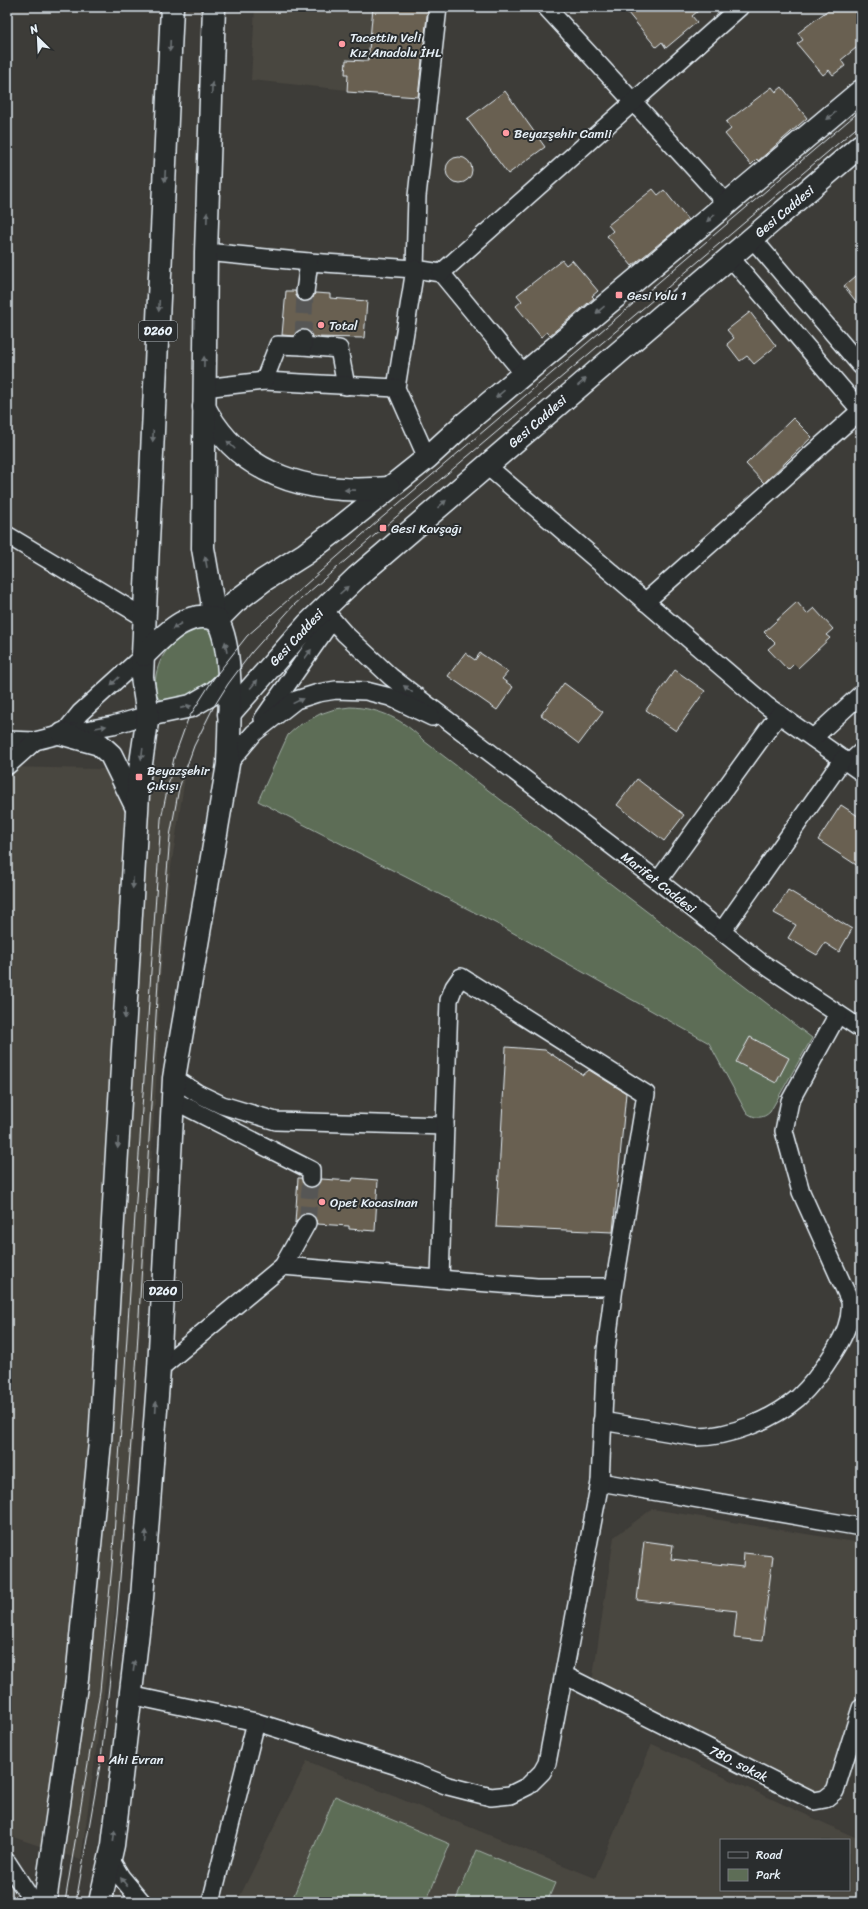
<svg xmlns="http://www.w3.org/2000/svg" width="868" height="1909" viewBox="0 0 868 1909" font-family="Sriracha,sans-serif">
<rect width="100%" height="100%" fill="#3d3c38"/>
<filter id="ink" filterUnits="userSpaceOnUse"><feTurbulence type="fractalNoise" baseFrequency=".025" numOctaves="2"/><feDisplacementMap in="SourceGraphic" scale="8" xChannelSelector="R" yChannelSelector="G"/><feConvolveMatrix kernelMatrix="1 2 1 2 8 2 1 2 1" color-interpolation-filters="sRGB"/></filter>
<g filter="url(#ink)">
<g fill="#4a4740" fill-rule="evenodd">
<path d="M255,7H436L425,98L251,80Z"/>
<path d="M7,767L186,771L169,880L160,984L156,1084L128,1517L81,1860L7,1835Z"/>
<path d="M652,1509L861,1543V1700L836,1788L821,1796L592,1683L614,1537Z"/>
<path d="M652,1744L861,1840V1902H238L240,1896L307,1761L595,1878ZM721,1840H849V1890H721Z"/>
</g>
<g fill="#5d6d56" stroke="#a2afa7">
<path d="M202,628C219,633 218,657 221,673L202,694L164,701L159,699C154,692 155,683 156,675C161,649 178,636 202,628Z"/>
<path d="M350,707C380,708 404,720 424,741L812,1038L770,1112C763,1119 754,1119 746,1112L709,1043L501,926L258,801L288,735L298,726L320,714L335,709Z"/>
<path d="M335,1796L450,1844L426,1902H291Z"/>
<path d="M477,1850L555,1883L547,1902H455Z"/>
</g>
<g fill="#696051" stroke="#e8f1f8">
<path d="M373,7H428L418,97L347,92L348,74H345L346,60L368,61Z"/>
<path d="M623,7H703L692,16L697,22L666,48L662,42L656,47Z"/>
<path d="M832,7H861V44L841,60L845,66L833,75L829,70L823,75L797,44L803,40L798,33Z"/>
<path d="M772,87L776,92L782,87L807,118L758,161L757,159L751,165L725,134L731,129L726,122Z"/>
<path d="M505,91L545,147L508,174L467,119Z"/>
<circle cx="459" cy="170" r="13"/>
<path d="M653,189L658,195L664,190L688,220L632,266L607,236L613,231L608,225Z"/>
<path d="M562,260L566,265L572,260L598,291L592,296L594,298L550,335L547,332L541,337L516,306L522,301L517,295Z"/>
<path d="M861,272V308L844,286Z"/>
<path d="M286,291H295L299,300L304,302L313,298L315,293L330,294V298L367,301L364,338L312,337L308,331L303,329L298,331L294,336L282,335Z"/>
<path d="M750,312L776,346L754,364L747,356L740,361L727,344L734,338L727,330Z"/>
<path d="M793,418L812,437L764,483L746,464Z"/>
<path d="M797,602L807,614L814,608L833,629L826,635L830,638L798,668L794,664L788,670L768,649L775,643L764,632Z"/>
<path d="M465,653L475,660L480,653L508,672L502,679L513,687L497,710L448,676Z"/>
<path d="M675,670L705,691L676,731L646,710Z"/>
<path d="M564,683L603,712L579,744L541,715Z"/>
<path d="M637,779L684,815L664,841L617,805Z"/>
<path d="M841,805L861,818V868L818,840Z"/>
<path d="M788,890L852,929L839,952L825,943L817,955L788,938L796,925L774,913Z"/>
<path d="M750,1037L789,1058L776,1083L736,1062Z"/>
<path d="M506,1047L545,1050L583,1075L589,1070L626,1093L613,1232L496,1227Z"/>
<path d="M298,1178H301L306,1186L311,1188L316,1186L321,1179L352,1181L353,1178L378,1180L375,1231L349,1229V1226L317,1224L315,1218L307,1213L302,1215L295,1223Z"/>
<path d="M644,1541L673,1545L671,1559L743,1567L744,1553L773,1556L762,1641L734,1638L737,1611L637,1600Z"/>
</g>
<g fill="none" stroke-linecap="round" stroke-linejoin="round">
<g stroke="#575755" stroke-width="17" stroke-dasharray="17 8" stroke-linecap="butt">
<path d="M303,339L305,292"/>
<path d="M307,1223L311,1178"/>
</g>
<g stroke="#e8f1f8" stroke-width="20">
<g id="minor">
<path d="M438,7L417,196L415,269L441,273L524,374"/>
<path d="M546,7L727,204"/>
<path d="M752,238L861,366"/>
<path d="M206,252L309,262L415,269L396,388L427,458"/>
<path d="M730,257L861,411"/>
<path d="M441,273L740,7"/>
<path d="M305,292L309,262"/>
<path d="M303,346L339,349L346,386"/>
<path d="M264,381L396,388"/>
<path d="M204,388L264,381L278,345L303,346V339"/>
<path d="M486,465L767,706L861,772"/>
<path d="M7,535L145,618"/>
<path d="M645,602L861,410"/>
<path d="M323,609L344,633L391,677L658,881L759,961L861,1029"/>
<path d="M263,719L332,620"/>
<path d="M63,734L80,713L144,655"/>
<path d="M813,738L861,694"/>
<path d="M7,740L35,741L63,734L113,725L148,715"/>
<path d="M849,763L861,752"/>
<path d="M228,764L254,733L296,700L318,693L336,690L366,691L390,697L432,717"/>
<path d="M7,766L35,741"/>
<path d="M658,881L779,714"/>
<path d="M722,931L843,759"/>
<path d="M174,1078L197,1093L222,1105L276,1121L445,1126"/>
<path d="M173,1100L311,1170V1178"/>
<path d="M440,1279L449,1000L454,987L461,977L646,1094L614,1287"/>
<path d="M159,1369L283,1266L307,1223"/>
<path d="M602,1421L696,1437C730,1437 772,1420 798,1398C812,1385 824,1368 834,1352C844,1336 852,1320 850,1301L801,1192L784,1131L790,1101L838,1014"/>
<path d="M600,1482L861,1527"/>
<path d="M564,1675L814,1801L825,1799L835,1791L861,1708"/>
<path d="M130,1695L256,1722L397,1766L448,1786L491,1797L510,1795L528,1786L542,1772L547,1763L600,1482L606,1350L614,1287H537L283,1266"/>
<path d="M110,1859L121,1877L142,1902"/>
<path d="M7,1862L33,1902"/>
<path d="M211,1902L256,1722"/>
</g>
</g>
<g stroke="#e8f1f8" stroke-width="25">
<g id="major">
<path d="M217,620L235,602L264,580L305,554L342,526L427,458L463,425L861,91"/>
<path d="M229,714L308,624L357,577L861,145"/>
</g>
</g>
<g stroke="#e8f1f8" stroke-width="25">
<g id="highway">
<path d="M204,407C242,479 313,495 389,488"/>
<path d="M213,618L212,600L203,548L206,252L214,7"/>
<path d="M148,715L191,706L215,692L228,680"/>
<path d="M63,734L99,744L111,755L136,806"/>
<path d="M45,1902L77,1679L100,1442L139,777L148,715L142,677L172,7"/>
<path d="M100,1902L113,1845L142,1598L159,1369L174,1078L228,764C229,729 235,649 217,620C188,607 163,637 144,655"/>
</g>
</g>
<use href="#minor" stroke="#2a2d2e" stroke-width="17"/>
<use href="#major" stroke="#2a2d2e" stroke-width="22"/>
<use href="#highway" stroke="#2a2d2e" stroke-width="22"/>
<g stroke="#e8f1f8" stroke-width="1">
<path d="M65,1902L100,1691L112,1566L161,819L174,758L188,719L214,678L247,636L378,521L861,110"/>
<path d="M76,1902L101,1759L117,1615L134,1404L158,981L170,836L179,788L194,746L213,708L228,684L252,652L294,605L383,528L861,124"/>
</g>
</g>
<defs><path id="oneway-solid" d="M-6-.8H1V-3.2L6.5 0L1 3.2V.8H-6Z"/></defs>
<g fill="#6c7275">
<use href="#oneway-solid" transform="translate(170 46) rotate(93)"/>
<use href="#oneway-solid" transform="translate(212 88) rotate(-88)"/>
<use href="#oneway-solid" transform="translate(831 116) rotate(139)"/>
<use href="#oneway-solid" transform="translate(165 176) rotate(93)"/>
<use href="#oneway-solid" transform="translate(207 218) rotate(-88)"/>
<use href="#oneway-solid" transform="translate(711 218) rotate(140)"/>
<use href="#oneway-solid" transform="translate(159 306) rotate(93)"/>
<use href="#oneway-solid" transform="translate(600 310) rotate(140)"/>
<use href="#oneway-solid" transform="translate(204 362) rotate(-89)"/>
<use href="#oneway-solid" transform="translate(582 382) rotate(-41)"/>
<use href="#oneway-solid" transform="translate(500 394) rotate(140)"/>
<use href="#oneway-solid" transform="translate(153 436) rotate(93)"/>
<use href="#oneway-solid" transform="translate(231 445) rotate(-135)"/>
<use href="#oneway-solid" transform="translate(350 490) rotate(-179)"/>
<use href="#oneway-solid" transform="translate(442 504) rotate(-41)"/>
<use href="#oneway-solid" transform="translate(206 562) rotate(-100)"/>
<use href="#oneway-solid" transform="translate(344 590) rotate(-42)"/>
<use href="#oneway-solid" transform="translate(177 626) rotate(147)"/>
<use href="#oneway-solid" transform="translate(226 647) rotate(-99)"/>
<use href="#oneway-solid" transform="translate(308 654) rotate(-55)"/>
<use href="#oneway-solid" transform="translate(115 681) rotate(135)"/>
<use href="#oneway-solid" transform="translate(254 684) rotate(-50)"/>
<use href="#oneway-solid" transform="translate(408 689) rotate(-143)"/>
<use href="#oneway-solid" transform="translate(298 701) rotate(-26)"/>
<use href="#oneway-solid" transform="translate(186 707) rotate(-13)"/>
<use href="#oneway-solid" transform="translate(101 727) rotate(-10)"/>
<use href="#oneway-solid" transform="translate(142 754) rotate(98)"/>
<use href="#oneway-solid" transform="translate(133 883) rotate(93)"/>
<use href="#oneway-solid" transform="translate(125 1013) rotate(93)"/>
<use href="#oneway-solid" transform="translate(118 1143) rotate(93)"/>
<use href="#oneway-solid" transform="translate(156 1407) rotate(-86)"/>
<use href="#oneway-solid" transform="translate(146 1536) rotate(-86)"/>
<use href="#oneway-solid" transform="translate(134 1666) rotate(-83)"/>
<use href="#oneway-solid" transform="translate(114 1836) rotate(-83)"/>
<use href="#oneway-solid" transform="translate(124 1882) rotate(-128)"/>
</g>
</g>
<g fill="#ff9aa2" stroke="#2a2d2e" stroke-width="1.5">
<circle cx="342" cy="44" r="4"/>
<circle cx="506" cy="133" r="4"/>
<rect x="615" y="291" width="8" height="8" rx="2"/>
<circle cx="321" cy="325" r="4"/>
<rect x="379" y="524" width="8" height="8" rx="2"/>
<rect x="135" y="773" width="8" height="8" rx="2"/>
<circle cx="322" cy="1202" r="4"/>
<rect x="97" y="1755" width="8" height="8" rx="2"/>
</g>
<g text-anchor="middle" stroke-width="4" stroke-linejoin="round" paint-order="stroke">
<g fill="#2a2d2e" stroke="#afb6bb" stroke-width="1">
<rect x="139" y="321" width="38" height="20" rx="3"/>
<rect x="144" y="1281" width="38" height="20" rx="3"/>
</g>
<g font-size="12" font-weight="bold" fill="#e8f1f8">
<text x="158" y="335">D260</text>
<text x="163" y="1295">D260</text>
</g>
<g font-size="13" fill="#e8f1f8" stroke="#2a2d2e" text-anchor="start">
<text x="350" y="42">Tacettin Veli<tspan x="350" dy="15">Kız Anadolu İHL</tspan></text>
<text x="514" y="138">Beyazşehir Camii</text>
<text x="627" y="300">Gesi Yolu 1</text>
<text x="329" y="330">Total</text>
<text x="391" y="533">Gesi Kavşağı</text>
<text x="147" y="775">Beyazşehir<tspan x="147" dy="15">Çıkışı</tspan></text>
<text x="330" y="1207">Opet Kocasinan</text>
<text x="109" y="1764">Ahi Evran</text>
</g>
<g font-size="13" fill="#e8f1f8" stroke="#2a2d2e">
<text transform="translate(784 211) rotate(-40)" y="5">Gesi Caddesi</text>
<text transform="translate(537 421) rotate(-41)" y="5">Gesi Caddesi</text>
<text transform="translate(296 637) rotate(-47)" y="5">Gesi Caddesi</text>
<text transform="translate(659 882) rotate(38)" y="5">Marifet Caddesi</text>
<text transform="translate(739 1763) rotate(27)" y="5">780. sokak</text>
</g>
</g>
<rect width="868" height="1909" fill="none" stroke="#2a2d2e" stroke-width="24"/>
<rect x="12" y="12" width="844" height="1885" fill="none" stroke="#e8f1f8" stroke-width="1.5" filter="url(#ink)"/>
<rect x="720" y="1839" width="130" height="52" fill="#2a2d2e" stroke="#767b7f"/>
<rect x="728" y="1852" width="20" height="6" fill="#2a2d2e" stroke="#767b7f"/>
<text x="756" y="1859" font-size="12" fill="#e8f1f8">Road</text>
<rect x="728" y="1869" width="20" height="12" fill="#5d6d56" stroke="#767b7f"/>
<text x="756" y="1879" font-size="12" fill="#e8f1f8">Park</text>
<g transform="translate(38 38) rotate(336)" stroke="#2a2d2e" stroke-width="3" paint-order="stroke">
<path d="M0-3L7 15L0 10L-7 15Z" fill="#e8f1f8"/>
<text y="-6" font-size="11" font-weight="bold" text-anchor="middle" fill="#e8f1f8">N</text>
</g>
</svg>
